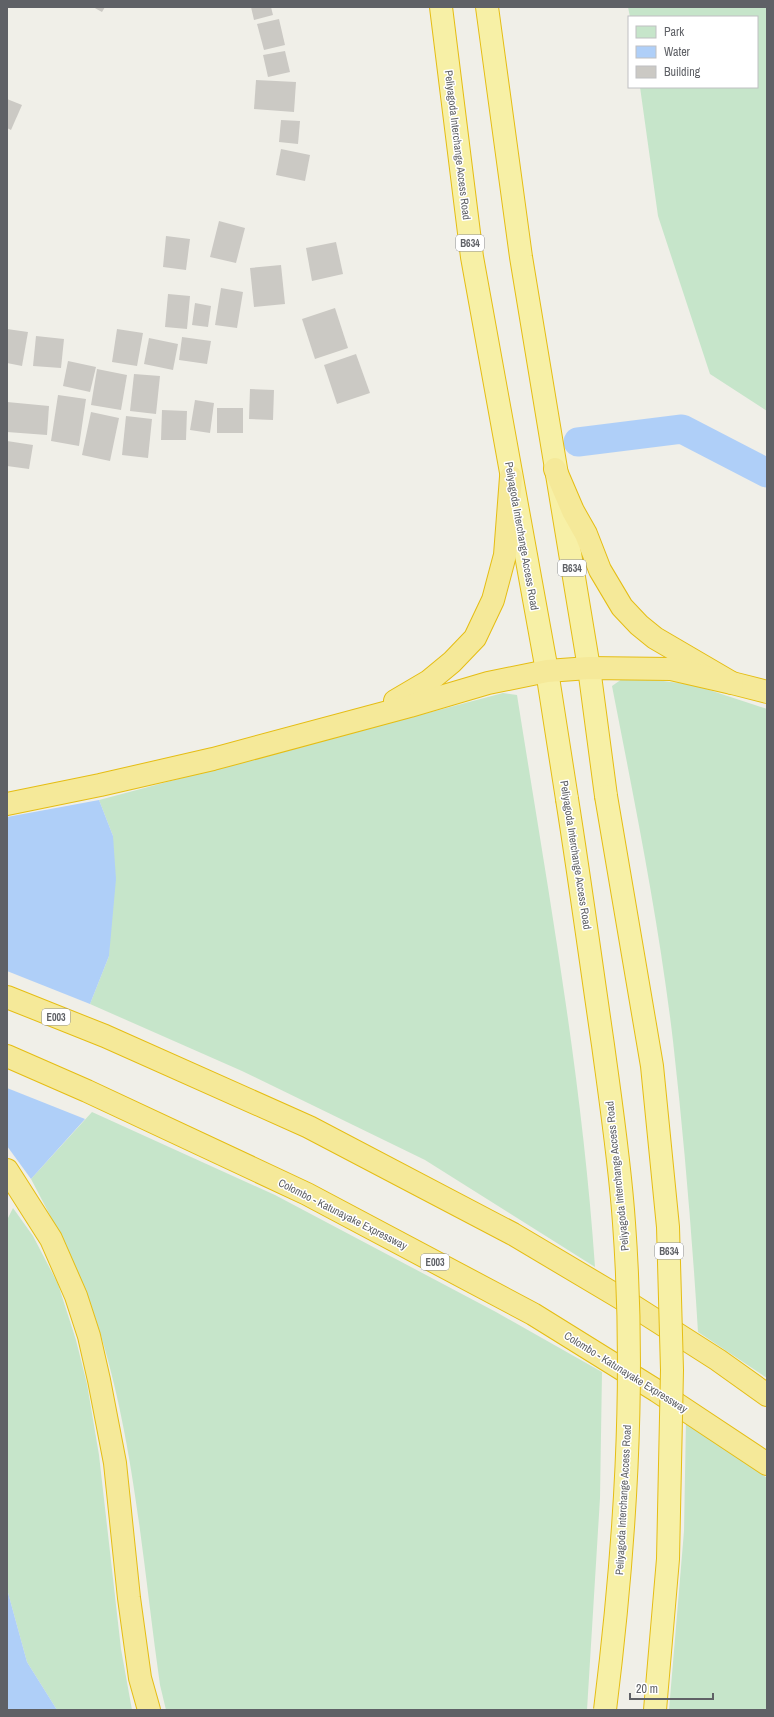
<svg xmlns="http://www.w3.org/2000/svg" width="774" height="1717" viewBox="0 0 774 1717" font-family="'Archivo Narrow',sans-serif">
<rect width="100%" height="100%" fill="#f0efe8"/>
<g fill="#c6e5ca">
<path d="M628,7H767V411L710,374L658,216L640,87H757V17H630Z"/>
<path d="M622,679H648L694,685L767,709V1378L698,1332C692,1235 684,1138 673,1041C659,922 635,804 612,686Z"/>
<path d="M503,693L517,695C547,885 582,1075 595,1267L425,1160L242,1071L90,1004L109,956L113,836L99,800Z"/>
<path d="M92,1112L275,1195L496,1312L602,1372L600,1498L587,1710H166L160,1685C142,1559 134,1429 92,1308C76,1263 53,1221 31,1179Z"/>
<path d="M13,1208L33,1236L58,1284L76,1340L87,1384L99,1455L121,1649L132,1710H57L27,1662L7,1589V1220Z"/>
<path d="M686,1420L767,1478V1710H669L684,1531Z"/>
</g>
<g fill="#afcff8">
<path d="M99,800L113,836L116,879L109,956L90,1004L7,971V817Z"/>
<path d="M7,1088L85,1119L31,1179L7,1146Z"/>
<path d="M7,1589L27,1662L57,1710H7Z"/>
</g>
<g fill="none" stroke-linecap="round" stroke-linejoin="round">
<path stroke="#afcff8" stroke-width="29" d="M578,442L682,429L767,473"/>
</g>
<g fill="#cbc9c4">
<path d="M93,7H105L102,12Z"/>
<path d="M251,7H271L273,15L254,20Z"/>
<path d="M279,19L285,45L264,50L257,24Z"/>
<path d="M285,51L290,72L268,77L263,55Z"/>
<path d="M256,80L296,82L294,112L254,109Z"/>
<path d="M7,99L22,105L11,130L7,128Z"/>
<path d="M281,120L300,121L298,144L279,142Z"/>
<path d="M281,149L310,155L305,181L276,175Z"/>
<path d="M219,221L245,228L236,263L210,257Z"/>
<path d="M166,236L190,239L186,270L163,267Z"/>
<path d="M336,242L343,274L312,281L306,248Z"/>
<path d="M281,265L285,304L254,307L250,268Z"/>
<path d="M221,288L243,292L237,328L215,325Z"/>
<path d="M168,294L190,296L187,329L165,327Z"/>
<path d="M195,303L211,306L208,327L192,325Z"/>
<path d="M335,308L348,348L315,359L302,319Z"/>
<path d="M7,329L28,332L22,366L7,363Z"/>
<path d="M117,329L143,333L137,366L112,362Z"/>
<path d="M36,336L64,339L61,368L33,366Z"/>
<path d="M182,337L211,341L207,364L179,360Z"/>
<path d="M149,338L178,344L173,370L144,364Z"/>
<path d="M356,354L370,393L337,404L324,365Z"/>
<path d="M68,361L96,367L90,392L63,386Z"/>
<path d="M97,369L127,375L121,410L91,405Z"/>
<path d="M134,374L160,376L156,414L130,411Z"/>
<path d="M250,389L274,390L273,420L249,419Z"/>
<path d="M58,395L86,399L79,446L51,441Z"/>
<path d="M195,400L214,403L210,433L190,430Z"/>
<path d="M7,402L49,406L47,435L7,432Z"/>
<rect x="217" y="408" width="26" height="25"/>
<path d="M162,410L187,411L186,440H161Z"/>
<path d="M91,412L119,418L110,461L82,455Z"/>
<path d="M126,416L152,419L148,458L122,455Z"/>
<path d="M7,441L33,445L29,469L7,466Z"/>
</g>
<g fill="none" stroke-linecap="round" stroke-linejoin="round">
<g stroke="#e5bd13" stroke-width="24">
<g id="trunk">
<path d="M441,7L472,257L547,671L567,799"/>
<path d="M487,7L521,257L589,668L606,796"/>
</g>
</g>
<g stroke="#e5bd13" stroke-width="24">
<g id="motorway">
<path d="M555,469L573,511L586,534L600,570L622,607L639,625L655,638L732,683L767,692"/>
<path d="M395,701L429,681L452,662L475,638L493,600L505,555L511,477"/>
<path d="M7,804L100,785L213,759L410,706L488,683L547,671L589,668L671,669L732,683"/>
<path d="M7,997L105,1036L309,1127L513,1234L624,1300L718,1360L767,1395"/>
<path d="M7,1056L87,1091L307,1194L533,1314L657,1391L767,1464"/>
<path d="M7,1170L51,1239L76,1296L89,1336L99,1380L115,1463L129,1598L140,1678L149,1710"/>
</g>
</g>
<use href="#trunk" stroke="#f7f0a6" stroke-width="22"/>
<use href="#motorway" stroke="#f5e999" stroke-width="22"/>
<g stroke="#e5bd13" stroke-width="24" stroke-linecap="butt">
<g id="trunk-bridge">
<path d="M606,796L652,1066L668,1227L672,1370L668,1559L655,1710"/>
<path d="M567,799C580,881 591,963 603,1045C611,1104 620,1164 624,1223C636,1385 625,1549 605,1710"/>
</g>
</g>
<use href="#trunk-bridge" stroke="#f7f0a6" stroke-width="22"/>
</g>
<g text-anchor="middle" stroke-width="3" stroke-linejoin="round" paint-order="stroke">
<g fill="#fff" stroke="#8f9094" stroke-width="1">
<rect x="456" y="235" width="28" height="16" rx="3"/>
<rect x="558" y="560" width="28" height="16" rx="3"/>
<rect x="42" y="1009" width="28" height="16" rx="3"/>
<rect x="655" y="1243" width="28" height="16" rx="3"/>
<rect x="421" y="1254" width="28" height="16" rx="3"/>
</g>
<g font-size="10" font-weight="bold" fill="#5f6166">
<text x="470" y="247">B634</text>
<text x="572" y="572">B634</text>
<text x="56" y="1021">E003</text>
<text x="669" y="1255">B634</text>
<text x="435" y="1266">E003</text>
</g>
<g font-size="11" fill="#5f6166" stroke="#fff">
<text transform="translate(458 145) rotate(83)" y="4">Peliyagoda Interchange Access Road</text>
<text transform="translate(522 536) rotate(80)" y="4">Peliyagoda Interchange Access Road</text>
<text transform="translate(576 855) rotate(81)" y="4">Peliyagoda Interchange Access Road</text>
<text transform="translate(617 1176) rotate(-96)" y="4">Peliyagoda Interchange Access Road</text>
<text transform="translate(343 1214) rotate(27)" y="4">Colombo - Katunayake Expressway</text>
<text transform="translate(626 1372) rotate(32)" y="4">Colombo - Katunayake Expressway</text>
<text transform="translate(623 1500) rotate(-87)" y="4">Peliyagoda Interchange Access Road</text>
</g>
</g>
<rect width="774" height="1717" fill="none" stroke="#5f6166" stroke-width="16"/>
<rect x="628" y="16" width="130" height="72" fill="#ffffff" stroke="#bfc0c2"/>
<rect x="636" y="26" width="20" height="12" fill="#c6e5ca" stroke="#bfc0c2"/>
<text x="664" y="36" font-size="12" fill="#5f6166">Park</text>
<rect x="636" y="46" width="20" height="12" fill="#afcff8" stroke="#bfc0c2"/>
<text x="664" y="56" font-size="12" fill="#5f6166">Water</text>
<rect x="636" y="66" width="20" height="12" fill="#cbc9c4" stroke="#bfc0c2"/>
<text x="664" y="76" font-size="12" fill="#5f6166">Building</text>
<path d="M630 1693v6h83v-6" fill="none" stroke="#5f6166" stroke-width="2"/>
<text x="636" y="1693" font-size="12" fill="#5f6166" stroke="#ffffff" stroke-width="3" paint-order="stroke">20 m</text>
</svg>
